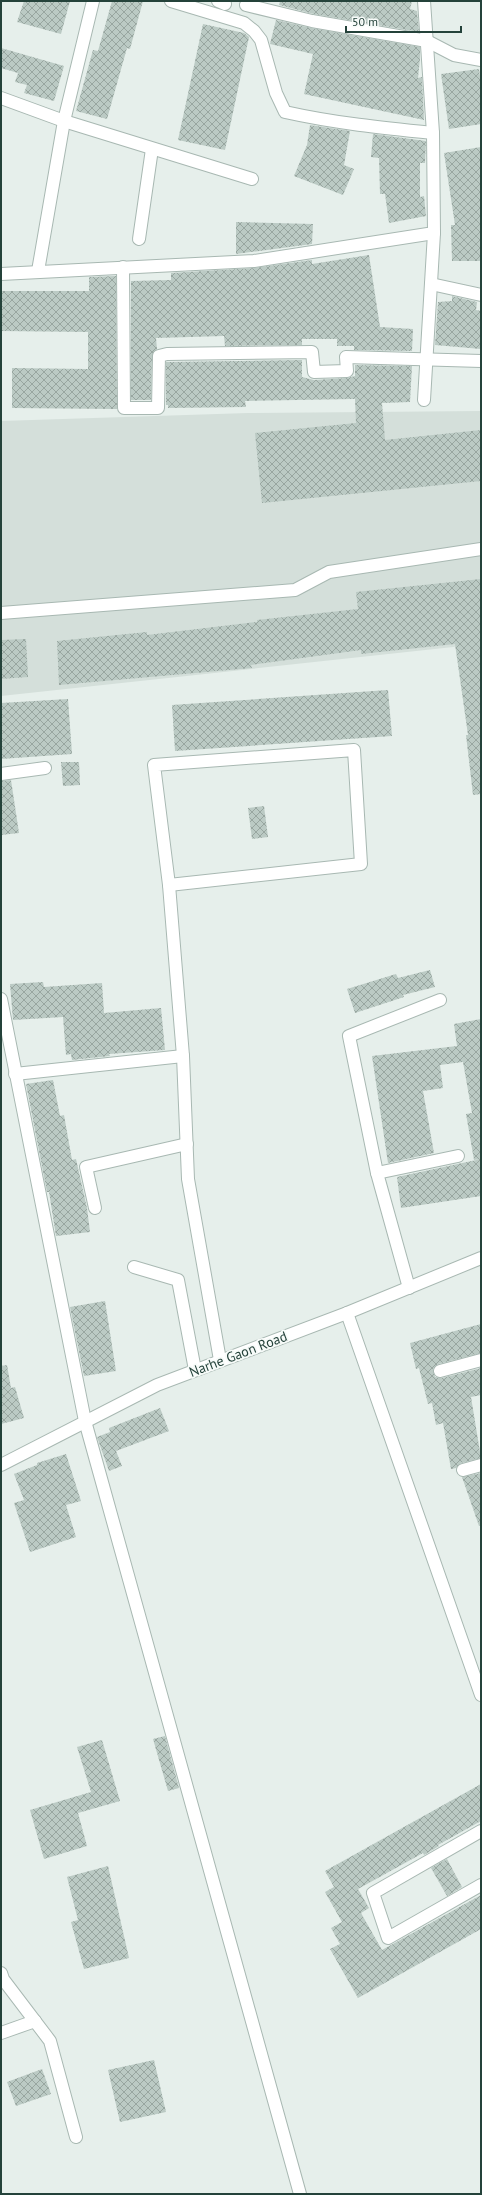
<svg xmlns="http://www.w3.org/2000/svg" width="482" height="2195" viewBox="0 0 482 2195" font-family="'PT Sans',sans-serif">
<defs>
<pattern id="building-cross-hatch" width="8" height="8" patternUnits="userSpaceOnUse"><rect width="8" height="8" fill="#bbcac4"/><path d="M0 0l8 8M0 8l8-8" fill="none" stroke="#98a6a0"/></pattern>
</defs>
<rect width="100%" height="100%" fill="#e6efeb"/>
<path fill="#d4dfda" d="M481,411V644L1,696V421L248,413Z"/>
<g fill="url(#building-cross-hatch)">
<path d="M24,1H70L61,34L17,22Z"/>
<path d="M112,1H143L130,49L127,48L107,119L76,111L93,50L98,51Z"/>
<path d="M280,1H412L410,9L417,11L419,32L314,14L279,5Z"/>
<path d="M276,20L311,28L420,47V59L418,78L422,77L424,120L304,94L313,54L270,44Z"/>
<path d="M203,24L244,33L249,37L225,150L178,140Z"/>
<path d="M1,48L64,66L54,101L24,93L27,85L15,82L18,73L1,68Z"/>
<path d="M479,69L481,83V124L449,129L441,74Z"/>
<path d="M310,125L350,131L344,165L354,169L343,195L294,176L307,145Z"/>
<path d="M373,134L426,141L425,163H420V197L424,196L426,216L389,223L385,194H380L379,158L371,157Z"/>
<path d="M481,147V261H452L451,225H455L444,153Z"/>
<path d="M236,222L313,224L312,244L236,254Z"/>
<path d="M369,255L380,327L413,329L412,351L354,350V346H337V339H302V345L225,346L224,336L156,338L157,349L152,356L151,400H131V281L171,280V273L254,268L312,260V264Z"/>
<path d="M116,276L117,409L12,408V368L88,369V332L1,331V291H89V277Z"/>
<path d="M452,296L477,302L476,310L481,311V349L435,345L438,302L452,301Z"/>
<path d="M302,360V377L314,380L347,378L355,376V365L412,366L410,402L382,403L385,440L481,430V481L262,503L255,433L356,423L355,399L245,401L246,407L168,408V405H166V362Z"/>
<path d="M481,579V794L473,795L466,735H468L455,644L361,654V650L251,665L252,668L59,685L57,641L147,632V635L257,622V620L358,609L356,592Z"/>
<path d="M26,639L28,677L1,679V640Z"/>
<path d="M388,690L392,736L175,751L172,705Z"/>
<path d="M68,699L72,754L1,759V703Z"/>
<path d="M61,762H79L80,785L63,786Z"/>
<path d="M11,780L19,833L1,835V781Z"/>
<path d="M264,806L268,837L252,839L248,808Z"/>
<path d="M430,970L435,987L403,995L404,997L355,1013L347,989L396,974L398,978Z"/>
<path d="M43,982L44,987L102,983L104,1013L161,1008L165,1050L109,1054L110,1056L72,1060L71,1054L66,1055L63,1017L13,1020L10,984Z"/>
<path d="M481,1019V1196L401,1208L397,1177L481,1159L474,1160L466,1114L472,1113L463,1062L440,1065L443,1088L423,1091L434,1153L388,1163L372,1056L457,1046L454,1024Z"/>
<path d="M53,1080L60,1116L64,1115L72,1160L76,1159L87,1208L90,1232L56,1236L49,1192H47L26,1084Z"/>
<path d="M105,1301L116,1371L84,1376L70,1307Z"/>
<path d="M481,1324V1353L438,1364L433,1369L435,1377L442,1378L481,1368V1395L471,1397L481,1458L461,1463L456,1468L451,1469L443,1423L436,1425L432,1403L428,1404L419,1368L416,1369L410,1343Z"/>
<path d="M7,1365L11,1388L15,1387L24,1418L1,1424V1366Z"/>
<path d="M160,1408L169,1431L116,1451L122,1466L109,1471L97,1437L110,1432L109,1428Z"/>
<path d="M66,1454L81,1501L66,1505L76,1537L30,1552L14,1503L24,1500L14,1474L37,1465V1463Z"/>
<path d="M481,1473V1526H479L462,1477Z"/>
<path d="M165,1736L179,1788L168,1791L153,1739Z"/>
<path d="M102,1740L120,1801L78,1813L87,1846L44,1859L30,1810L91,1792L77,1747Z"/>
<path d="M481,1784V1821L438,1845L439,1846L424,1855L423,1853L358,1889L369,1908L361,1913L382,1950L481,1895V1929L358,1998L330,1949L340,1944L331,1928L342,1922L325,1892L334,1887L325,1871Z"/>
<path d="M447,1859L462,1887L447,1896L431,1868Z"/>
<path d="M108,1866L129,1958L84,1969L71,1922L78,1920L67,1877Z"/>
<path d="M154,2060L166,2112L120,2122L108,2070Z"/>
<path d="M42,2069L51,2094L16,2106L7,2082Z"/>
</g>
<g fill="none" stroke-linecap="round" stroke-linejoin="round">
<g stroke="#a8b8b2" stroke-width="14">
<g id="minor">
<path d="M171,1L244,23L254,31L261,40L276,93L285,112C334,123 383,128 433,133"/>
<path d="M218,1L225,4"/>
<path d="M246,5L312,21L427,41L454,55L481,60"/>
<path d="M1,98L64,121L252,179"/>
<path d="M139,239L152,149"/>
<path d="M123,267L124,408H158L159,356L167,354L312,352L314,372L347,371L346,357L481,361"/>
<path d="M38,271L64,121L93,1"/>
<path d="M1,274L254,261L434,233L433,133L424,1"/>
<path d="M431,284L481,295"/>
<path d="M424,400L434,233"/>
<path d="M1,613L295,590L329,572L481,549"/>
<path d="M354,750L361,864L169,885L154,765Z"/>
<path d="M1,774L45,768"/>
<path d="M169,885L183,1056L188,1179L220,1360"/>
<path d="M1,999L85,1421L300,2194"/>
<path d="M15,1074L183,1056"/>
<path d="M377,1173L458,1156"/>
<path d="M95,1208L86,1167L187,1144"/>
<path d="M134,1267L178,1280L195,1370"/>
<path d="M409,1288L377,1173L349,1036L440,1000"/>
<path d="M347,1313L481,1695"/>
<path d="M440,1371L481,1360"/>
<path d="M1,1465L157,1385L347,1313L481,1258"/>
<path d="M463,1470L481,1465"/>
<path d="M481,1831L373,1893L388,1938L481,1885"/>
<path d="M1,1973L3,1979L50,2041L76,2137"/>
<path d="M1,2033L35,2021"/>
</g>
</g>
<use href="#minor" stroke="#fff" stroke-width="12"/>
</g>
<g text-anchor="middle" stroke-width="3.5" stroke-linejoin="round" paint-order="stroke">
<g font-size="14" fill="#24423a" stroke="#f7fbf9">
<text transform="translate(238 1354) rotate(-21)" y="5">Narhe Gaon Road</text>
</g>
</g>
<rect width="482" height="2195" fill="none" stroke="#24423a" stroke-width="4"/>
<path d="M346 26v6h115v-6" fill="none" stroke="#24423a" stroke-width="2"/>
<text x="352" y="26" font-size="12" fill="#24423a" stroke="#f7fbf9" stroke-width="3" paint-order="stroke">50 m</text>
</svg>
